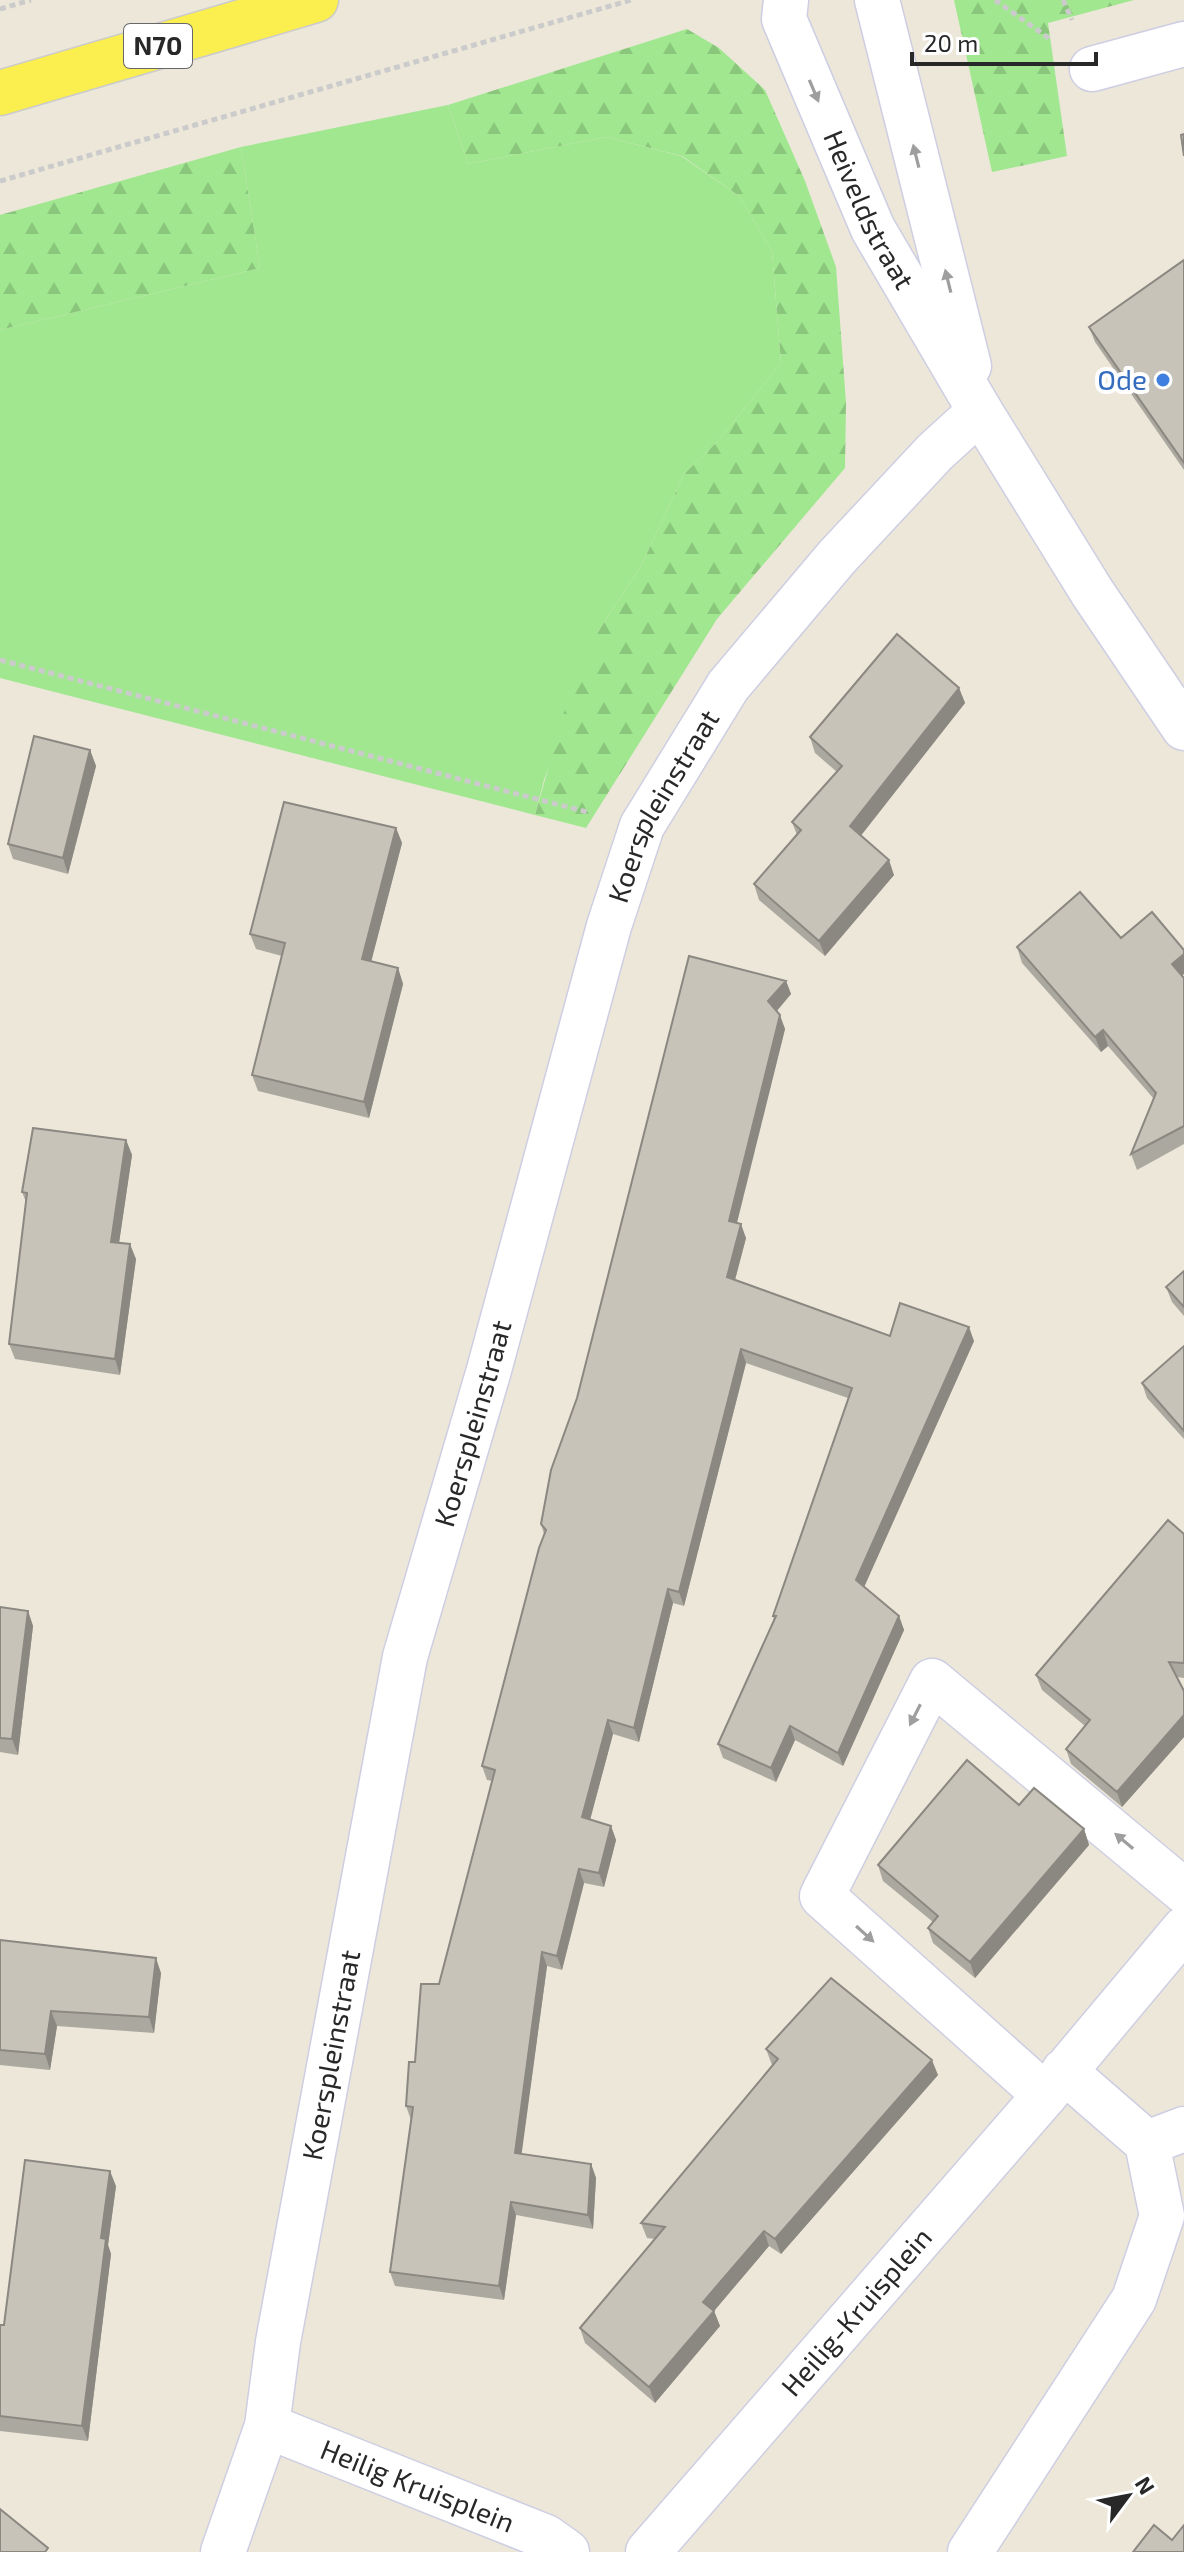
<svg xmlns="http://www.w3.org/2000/svg" width="1184" height="2552" viewBox="0 0 1184 2552" font-family="'Exo 2',sans-serif">
<defs>
<pattern id="forest-firs" width="22" height="20" patternUnits="userSpaceOnUse" patternTransform="scale(2)"><rect width="22" height="20" fill="#a0e790"/><path d="M5 1l3.5 6h-7zM16 11l3.5 6h-7z" fill="#8ac67c"/></pattern>
</defs>
<rect width="100%" height="100%" fill="#ece7d9"/>
<path fill="#a0e790" d="M448,105L468,164L606,137L681,156L739,196L772,251L781,363L717,442L684,474L641,566L599,630L544,780L535,815L0,678V330L260,268L241,147Z"/>
<g fill="url(#forest-firs)">
<path d="M954,0H1134L1048,23L1067,156L992,172Z"/>
<path d="M687,29L719,48L765,90L805,181L836,267L846,403L845,468L717,619L586,828L535,815L567,702L599,630L641,566L684,474L717,442L781,363L772,251L739,196L682,156L606,137L468,164L448,105Z"/>
<path d="M241,147L260,268L0,330V215Z"/>
</g>
<g fill="none" stroke-linecap="round" stroke-linejoin="round">
<g stroke="#cecee3" stroke-width="47">
<g id="minor">
<path id="s1" d="M786,0L784,19L873,229L980,411L1092,592L1184,728"/>
<path d="M877,0L969,366"/>
<path d="M1092,69L1184,44"/>
<path d="M1045,2095L822,1896L932,1681L1184,1891"/>
<path d="M1147,2143L1184,2129"/>
<path id="s2" d="M267,2426L546,2537L567,2552"/>
<path id="s3" d="M223,2552L267,2426L278,2342L405,1657L489,1370L609,926L642,826L728,686L837,557L935,452L980,411"/>
<path id="s4" d="M648,2552L1045,2095L1184,1929"/>
<path d="M970,2552L1134,2299L1162,2216L1147,2143L1064,2071"/>
</g>
</g>
<g stroke="#cbcbcb" stroke-width="47">
<path id="major" d="M0,93L316,0"/>
</g>
<g stroke="#cbcbcb" stroke-width="5" stroke-dasharray="6 4" stroke-linecap="butt">
<path d="M995,0L1050,39"/>
<path d="M1063,0L1072,20"/>
<path d="M0,9L31,0"/>
<path d="M0,181L631,0"/>
<path d="M0,660L591,813"/>
</g>
<use href="#minor" stroke="#fff" stroke-width="44"/>
<use href="#major" stroke="#fbee4f" stroke-width="44"/>
</g>
<g fill="#aba89f">
<path d="M1184,260V470L1095,342L1089,327Z"/>
<path d="M959,688L965,703L860,835L894,875L825,956L759,900L754,884L797,835L792,822L837,772L815,753L810,737Z"/>
<path d="M90,750L96,766L68,874L13,859L8,844Z"/>
<path d="M396,828L402,843L371,961L398,968L403,984L369,1118L258,1091L252,1075L282,956L256,949L250,934Z"/>
<path d="M1121,938L1184,978V1144L1137,1170L1131,1154L1154,1099L1108,1046L1101,1052L1022,963L1017,947Z"/>
<path d="M786,981L791,994L777,1011L785,1029L736,1223L746,1238L735,1280L890,1336L974,1341L864,1587L899,1616L904,1630L843,1766L795,1740L776,1782L723,1758L718,1744L774,1620L773,1616L848,1398L746,1363L684,1606L673,1603L639,1742L613,1734L590,1820L611,1826L616,1840L604,1887L584,1883L562,1970L547,1966L521,2154L591,2164L596,2178L593,2229L516,2215L504,2300L395,2286L390,2272L411,2120L406,2106L415,2062L439,1984L492,1781L487,1780L482,1766L544,1534L541,1524L577,1398Z"/>
<path d="M126,1140L132,1155L119,1242L136,1259L120,1375L15,1359L9,1344L26,1202L22,1192Z"/>
<path d="M1184,1271V1316L1172,1302L1166,1287Z"/>
<path d="M1184,1346V1439L1147,1398L1142,1383Z"/>
<path d="M1184,1534V1678L1177,1677L1184,1691V1737L1122,1807L1071,1764L1066,1749L1085,1726L1042,1690L1036,1675Z"/>
<path d="M0,1607L28,1611L33,1626L18,1755L0,1752Z"/>
<path d="M1019,1805L1084,1829L1089,1845L975,1978L933,1943L928,1928L933,1922L883,1881L878,1865Z"/>
<path d="M0,1940L161,1973L154,2033L57,2026L50,2070L0,2065Z"/>
<path d="M766,2049L938,2075L781,2254L769,2246L714,2311L720,2326L655,2403L585,2343L580,2328L655,2239L647,2238L641,2223L772,2065Z"/>
<path d="M116,2186L108,2245L111,2254L88,2441L0,2431V2325H4Z"/>
</g>
<g fill="#8b8882">
<path d="M959,688L965,703L856,842L850,826Z"/>
<path d="M90,750L96,766L68,874L63,858Z"/>
<path d="M396,828L402,843L368,974L362,959Z"/>
<path d="M889,860L894,875L825,956L819,941Z"/>
<path d="M1184,954V974L1177,980L1172,964Z"/>
<path d="M398,968L403,984L369,1118L364,1102Z"/>
<path d="M786,981L791,994L773,1015L768,1001Z"/>
<path d="M780,1015L785,1029L734,1235L729,1221Z"/>
<path d="M1103,1030L1108,1046L1101,1052L1095,1037Z"/>
<path d="M126,1140L132,1155L117,1257L111,1242Z"/>
<path d="M741,1224L746,1238L732,1291L727,1277Z"/>
<path d="M130,1244L136,1259L120,1375L115,1359Z"/>
<path d="M969,1327L974,1341L861,1594L856,1580Z"/>
<path d="M741,1349L746,1363L684,1606L679,1592Z"/>
<path d="M668,1589L673,1603L639,1742L634,1728Z"/>
<path d="M28,1611L33,1626L18,1755L12,1739Z"/>
<path d="M899,1616L904,1630L843,1766L838,1753Z"/>
<path d="M1184,1715V1737L1122,1807L1117,1792Z"/>
<path d="M608,1720L613,1734L587,1831L582,1817Z"/>
<path d="M790,1726L795,1740L776,1782L771,1768Z"/>
<path d="M611,1826L616,1840L604,1887L599,1873Z"/>
<path d="M1084,1829L1089,1845L975,1978L970,1962Z"/>
<path d="M579,1869L584,1883L562,1970L557,1956Z"/>
<path d="M542,1952L547,1966L520,2166L515,2153Z"/>
<path d="M156,1958L161,1973L154,2033L149,2017Z"/>
<path d="M51,2011L57,2026L50,2070L45,2054Z"/>
<path d="M932,2060L938,2075L781,2254L775,2239Z"/>
<path d="M591,2164L596,2178L593,2229L588,2215Z"/>
<path d="M110,2171L116,2186L108,2245L111,2254L88,2441L82,2426L101,2238Z"/>
<path d="M511,2202L516,2215L504,2300L499,2286Z"/>
<path d="M764,2231L769,2246L714,2311L720,2326L655,2403L649,2387L703,2302Z"/>
</g>
<g fill="#c7c3b9" stroke="#8b8882" stroke-width="2">
<path d="M1184,134V156L1181,135Z"/>
<path d="M1184,260V463L1089,327Z"/>
<path d="M897,634L959,688L850,826L889,860L819,941L754,884L801,830L792,822L842,766L810,737Z"/>
<path d="M34,736L90,750L63,858L8,844Z"/>
<path d="M284,802L396,828L362,959L398,968L364,1102L252,1075L285,943L250,934Z"/>
<path d="M1080,892L1121,938L1152,912L1184,950V954L1172,964L1184,978V1126L1131,1154L1156,1093L1103,1030L1095,1037L1017,947Z"/>
<path d="M689,956L786,981L768,1001L780,1015L729,1221L741,1224L727,1277L890,1336L900,1303L969,1327L856,1580L899,1616L838,1753L790,1726L771,1768L718,1744L776,1616H773L852,1388L741,1349L679,1592L668,1589L634,1728L608,1720L582,1817L611,1826L599,1873L579,1869L557,1956L542,1952L515,2153L591,2164L588,2215L511,2202L499,2286L390,2272L413,2107L406,2106L409,2062H415L421,1984H439L495,1770L482,1766L539,1548L546,1530L541,1524L551,1470L577,1398Z"/>
<path d="M33,1128L126,1140L111,1242L130,1244L115,1359L9,1344L27,1193L22,1192Z"/>
<path d="M1184,1271V1307L1166,1287Z"/>
<path d="M1184,1346V1431L1142,1383Z"/>
<path d="M1168,1520L1184,1534V1663L1169,1662L1184,1691V1715L1117,1792L1066,1749L1090,1720L1036,1675Z"/>
<path d="M0,1607L28,1611L12,1739L0,1738Z"/>
<path d="M967,1760L1019,1805L1034,1788L1084,1829L970,1962L928,1928L938,1916L878,1865Z"/>
<path d="M0,1940L156,1958L149,2017L51,2011L45,2054L0,2050Z"/>
<path d="M831,1978L932,2060L775,2239L764,2231L703,2302L714,2311L649,2387L580,2328L665,2227L641,2223L778,2059L766,2049Z"/>
<path d="M25,2160L110,2171L101,2238L106,2239L82,2426L0,2416V2325H4Z"/>
<path d="M0,2509L48,2548L45,2552H0Z"/>
<path d="M1154,2525L1172,2540L1184,2525V2552H1133Z"/>
</g>
<defs><path id="oneway-solid" d="M-6-.8H1V-3.2L6.5 0L1 3.2V.8H-6Z" transform="scale(2)"/></defs>
<g fill="#9e9e9e">
<use href="#oneway-solid" transform="translate(814 91) rotate(67)"/>
<use href="#oneway-solid" transform="translate(916 156) rotate(-104)"/>
<use href="#oneway-solid" transform="translate(948 281) rotate(-104)"/>
<use href="#oneway-solid" transform="translate(915 1715) rotate(117)"/>
<use href="#oneway-solid" transform="translate(1124 1841) rotate(-140)"/>
<use href="#oneway-solid" transform="translate(865 1934) rotate(42)"/>
</g>
<circle fill="#3f7fe0" stroke="#fff" stroke-width="3" cx="1163" cy="380" r="8"/>
<g text-anchor="middle" stroke-width="8" stroke-linejoin="round" paint-order="stroke">
<rect fill="#fff" stroke="#686868" stroke-width="2" x="124" y="24" width="68" height="44" rx="6"/>
<g font-size="26" font-weight="bold" fill="#282828">
<text x="158" y="55">N70</text>
</g>
<g font-size="28" fill="#282828" stroke="#fff">
<text dy="10" stroke="none"><textPath href="#s1" startOffset="228">Heiveldstraat</textPath></text>
<text dy="10" stroke="none"><textPath href="#s3" startOffset="1806">Koerspleinstraat</textPath></text>
<text dy="10" stroke="none"><textPath href="#s3" startOffset="1158">Koerspleinstraat</textPath></text>
<text dy="10" stroke="none"><textPath href="#s3" startOffset="510">Koerspleinstraat</textPath></text>
<text dy="10" stroke="none"><textPath href="#s4" startOffset="318">Heilig-Kruisplein</textPath></text>
<text dy="10" stroke="none"><textPath href="#s2" startOffset="162">Heilig Kruisplein</textPath></text>
</g>
<g font-size="28" fill="#366cbe" stroke="#fff" text-anchor="end">
<text x="1147" y="390">Ode</text>
</g>
</g>
<g transform="translate(1128 2496) rotate(58)" stroke="#ffffff" stroke-width="6" paint-order="stroke">
<path d="M0-6L14 30L0 20L-14 30Z" fill="#282828"/>
<text y="-12" font-size="22" font-weight="bold" text-anchor="middle" fill="#282828">N</text>
</g>
<path d="M912 52v12h184v-12" fill="none" stroke="#282828" stroke-width="4"/>
<text x="924" y="52" font-size="24" fill="#282828" stroke="#ffffff" stroke-width="6" paint-order="stroke">20 m</text>
</svg>
